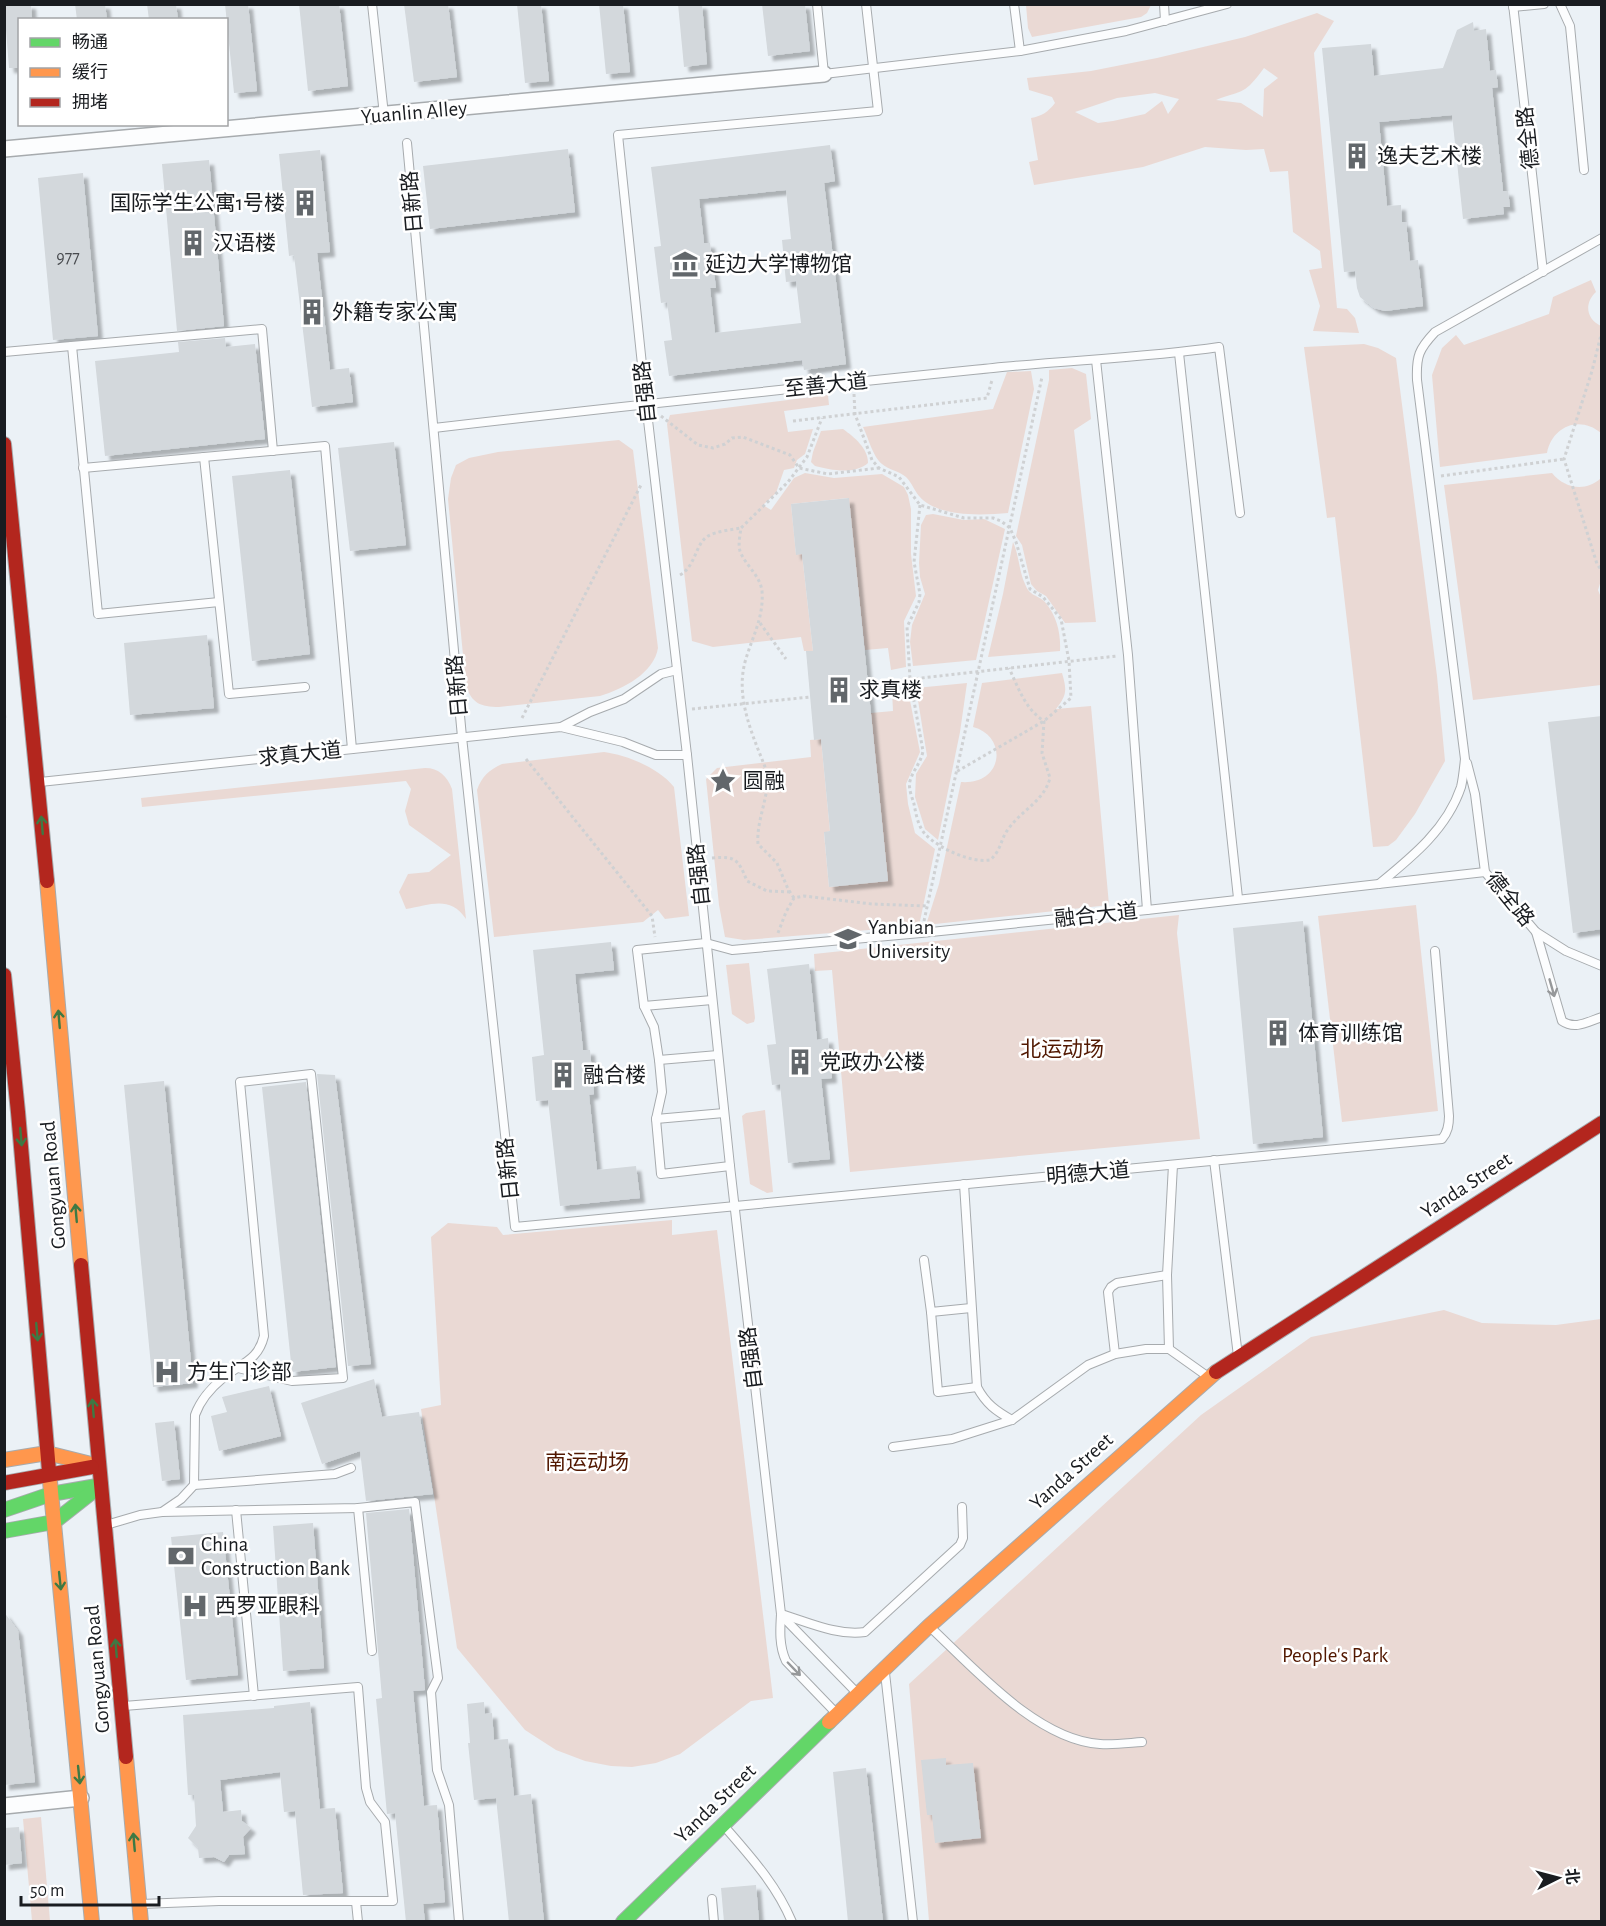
<svg xmlns="http://www.w3.org/2000/svg" width="1606" height="1926" viewBox="0 0 1606 1926" font-family="'Alegreya Sans','Noto Sans SC',sans-serif">
<defs>
<filter id="shadow"><feDropShadow dx="5" dy="5" stdDeviation="1.5" flood-color="#0004"/></filter>
</defs>
<rect width="100%" height="100%" fill="#ebf1f6"/>
<g fill="#ead9d4" fill-rule="evenodd">
<path d="M1026,5V4L1151,5L1147,13L1141,17L1032,37L1028,28Z"/>
<path d="M1317,13L1334,21L1314,53L1337,308L1347,309L1355,318L1359,333L1313,331L1320,306L1309,270L1322,268L1320,251L1293,232L1288,171L1270,172L1264,149L1246,150L1205,147L1143,167L1034,185L1029,162L1038,160L1031,118C1042,116 1048,112 1055,103L1052,97L1029,90L1027,78L1091,71L1157,58L1245,37ZM1264,68L1278,78L1264,89L1263,117L1241,103L1216,100C1245,89 1244,95 1264,68ZM1155,93L1179,99L1168,114L1162,101L1145,114L1113,121L1098,123L1075,112L1117,98Z"/>
<path d="M1591,280L1596,292C1584,303 1586,319 1601,326V433C1580,415 1552,426 1547,453L1440,467L1432,375L1442,348L1456,335L1464,345L1549,314L1553,297Z"/>
<path d="M1364,344L1378,348L1396,358L1437,676L1445,761L1415,814L1396,840L1388,846L1373,847L1335,517L1327,518L1304,347Z"/>
<path d="M1072,368L1086,374L1091,419L1074,430L1096,622L1065,623L1046,596L1037,591L1031,584L1022,545L1016,536L1049,380V370Z"/>
<path d="M1031,371L1034,389L1008,513C983,515 938,518 919,496C914,490 912,483 906,477C899,471 889,470 882,464C873,457 868,437 863,427L993,409L1007,372Z"/>
<path d="M828,395L829,405L784,411L788,432L813,429L805,454L797,460L794,468L784,470L776,493L763,505L771,510L794,478L805,473L834,478L882,474L904,487L908,495L911,509V554L916,596L904,621L906,667L891,670L888,648L865,650L848,498L791,504L796,554H802L813,651H804L801,637L713,647L692,641L667,424L670,415Z"/>
<path d="M843,429C854,437 868,448 868,463C855,475 830,470 815,466L811,462L813,452L821,431Z"/>
<path d="M619,440L633,450L658,648C654,673 623,689 600,696L499,707C480,707 472,703 466,686L448,499L451,478L456,465L469,458L498,452Z"/>
<path d="M1552,473C1565,489 1586,492 1601,478L1602,577L1598,590L1602,600L1601,685L1473,700L1444,485Z"/>
<path d="M933,514L964,520L984,519L1005,529L976,660L913,666L910,642L912,625L925,594L920,577L919,563L921,525L926,515Z"/>
<path d="M1013,542C1019,555 1019,571 1025,584C1030,597 1037,594 1045,602C1057,616 1061,634 1060,651L988,657L1003,594Z"/>
<path d="M1062,673C1067,690 1067,695 1056,709L1091,706L1109,905L926,925L939,884L961,782C1004,785 1008,736 973,727L982,683Z"/>
<path d="M967,683L960,732L938,840L925,829L915,797L916,774L927,756L916,688Z"/>
<path d="M908,690L920,752L906,784L908,804L915,833L935,849L919,926L744,940L725,937L719,905L706,779L717,768L811,757L810,740L821,739L830,831L824,833L829,887L888,881L871,713L893,711L892,691Z"/>
<path d="M604,752C627,755 659,768 674,787L689,916L665,919L658,910L643,922L494,937L477,790C482,776 489,770 502,764Z"/>
<path d="M425,768C439,768 447,776 452,789L466,919C450,895 430,905 406,909L399,892L408,874L429,872L451,855L409,825L405,811L411,789L406,781L142,807L141,798Z"/>
<path d="M1416,905L1438,1111L1342,1122L1318,916Z"/>
<path d="M1179,915L1177,933L1200,1139L850,1172L832,970L815,971L814,954Z"/>
<path d="M749,963L755,1018L754,1022L747,1024L732,1014L726,965Z"/>
<path d="M765,1110L773,1192L767,1193L750,1184L742,1116L746,1113Z"/>
<path d="M672,1220V1235L717,1230L773,1698L751,1701L680,1754L656,1763L632,1767L611,1766L585,1761L556,1750L525,1730L457,1648L421,1409L441,1405L431,1237L448,1223L497,1227L503,1235Z"/>
<path d="M1444,1310L1482,1323L1556,1325L1601,1319V1921H929L909,1684L1201,1415L1311,1337Z"/>
<path d="M41,1817L50,1921H32L23,1819Z"/>
</g>
<g fill="#d3d8dc" fill-rule="evenodd" filter="url(#shadow)">
<path d="M4,4H31L32,20H20V68H9Z"/>
<path d="M75,4H105L107,20H77Z"/>
<path d="M147,4H176L178,20H149Z"/>
<path d="M225,4H248L257,91L234,93Z"/>
<path d="M299,4H339L348,86L308,91Z"/>
<path d="M404,4H448L457,77L414,82Z"/>
<path d="M517,4H541L549,81L525,83Z"/>
<path d="M599,4H623L630,72L606,74Z"/>
<path d="M678,4H702L707,64L684,67Z"/>
<path d="M762,4H805L810,51L768,56Z"/>
<path d="M1473,22L1474,31L1486,29L1490,71L1496,70L1498,87L1492,88L1503,191H1508L1510,207H1503L1504,214L1463,219L1452,115L1379,122L1387,206L1401,205L1402,222H1406L1410,261L1418,260L1423,306L1385,311L1374,308L1360,297L1357,288L1355,271L1344,272L1322,48L1371,44L1374,76L1443,68L1457,30Z"/>
<path d="M830,145L835,181L824,183L846,364L804,370L802,360L669,376L664,341L672,340L667,302L661,303L654,247L661,246L651,167ZM786,190L791,239L782,240L786,282L796,281L801,323L715,333L710,288H716L710,243H704L699,199Z"/>
<path d="M568,149L575,212L430,229L423,166Z"/>
<path d="M320,150L330,252L317,253L330,370L349,368L353,402L312,407L294,255L289,256L279,154Z"/>
<path d="M209,160L224,326L177,331L162,164Z"/>
<path d="M83,173L98,336L53,340L38,178Z"/>
<path d="M225,338L226,347L255,344L265,439L105,456L95,361L179,352L178,342Z"/>
<path d="M394,442L406,545L350,551L338,448Z"/>
<path d="M290,470L310,654L252,661L232,476Z"/>
<path d="M849,498L888,881L829,887L824,832L830,831L821,739L814,740L806,651H813L802,554L796,555L791,504Z"/>
<path d="M207,635L214,708L130,715L124,643Z"/>
<path d="M1602,716V929L1573,933L1548,722Z"/>
<path d="M1303,921L1323,1137L1253,1144L1233,928Z"/>
<path d="M611,942L614,970L575,974L583,1050H590L594,1094L589,1095L597,1170L636,1166L640,1198L560,1206L548,1100L536,1101L532,1057L544,1055L533,950Z"/>
<path d="M809,964L817,1040L828,1038L832,1078L821,1079L830,1159L788,1163L780,1084L772,1085L767,1045L776,1044L767,969Z"/>
<path d="M317,1074L335,1075L371,1364L348,1366Z"/>
<path d="M164,1081L193,1383L153,1387L124,1085Z"/>
<path d="M306,1082L336,1367L292,1372L262,1087Z"/>
<path d="M374,1379L382,1417L419,1412L433,1494L366,1501L360,1451L322,1464L301,1403Z"/>
<path d="M269,1386L281,1436L219,1451L211,1416L227,1412L222,1397Z"/>
<path d="M174,1421L180,1479L162,1481L155,1423Z"/>
<path d="M409,1509L425,1690L413,1691L424,1806L437,1805L445,1902L423,1904L425,1922H406L395,1813L387,1814L376,1699L382,1698L366,1513Z"/>
<path d="M313,1523L324,1668L283,1671L273,1526Z"/>
<path d="M223,1532L238,1675L186,1680L171,1537Z"/>
<path d="M4,1612L18,1631L35,1782L4,1785Z"/>
<path d="M310,1702L320,1809L335,1808L343,1893L303,1895L295,1811L284,1812L280,1772L220,1780L223,1812L241,1810L242,1821L251,1828L243,1837L245,1854L229,1855L224,1862L214,1857L199,1858L198,1848L188,1838L196,1826L194,1795H188L183,1715L274,1708V1706Z"/>
<path d="M484,1702L485,1714L492,1713L494,1740L508,1739L514,1796L531,1794L544,1922H509L496,1798L474,1800L468,1743H470L467,1704Z"/>
<path d="M946,1758V1765L973,1763L981,1838L935,1843L932,1815H927L921,1760Z"/>
<path d="M866,1768L883,1922H848L833,1772Z"/>
<path d="M19,1827L22,1863L4,1865V1828Z"/>
<path d="M756,1885L759,1922H724L721,1888Z"/>
</g>
<g fill="none" stroke-linecap="round" stroke-linejoin="round">
<g stroke="#a7abae" stroke-width="10">
<g id="lane">
<path d="M372,4L384,115"/>
<path d="M817,4L824,74L1020,51L1126,31L1227,4"/>
<path d="M1014,4L1020,51"/>
<path d="M1164,4L1165,21"/>
<path d="M1513,4L1543,272"/>
<path d="M1560,4L1570,26L1584,170"/>
<path d="M1513,7L1544,4"/>
<path d="M407,143L462,737L515,1227L1442,1139C1448,1132 1449,1125 1449,1116L1435,951"/>
<path d="M72,346L98,614L219,602"/>
<path d="M4,352L262,329L273,451"/>
<path d="M1179,353L1238,898"/>
<path d="M1096,360L1128,655L1147,910"/>
<path d="M434,428C620,406 807,387 993,368C1069,360 1144,358 1219,347L1240,513"/>
<path d="M204,457L229,694L305,687"/>
<path d="M83,468L325,446L352,749"/>
<path d="M561,727L590,712L624,699L661,674L677,670"/>
<path d="M1467,763L1475,794L1485,872L1536,932L1566,951L1602,966"/>
<path d="M40,782L561,727L623,742L656,755H687"/>
<path d="M1379,884C1412,857 1447,829 1461,787C1463,779 1464,768 1465,759L1417,380C1416,356 1419,349 1435,332L1602,238"/>
<path d="M1536,932L1562,1021C1575,1030 1587,1022 1602,1017"/>
<path d="M644,1006L712,1000"/>
<path d="M659,1060L718,1055"/>
<path d="M656,1119L724,1113"/>
<path d="M1214,1160L1238,1356"/>
<path d="M730,1166L661,1174L656,1119L662,1092L659,1060L654,1027L644,1006L637,950L706,943L732,950L921,933L1147,910L1485,872"/>
<path d="M964,1184L977,1387C986,1404 996,1411 1012,1420"/>
<path d="M924,1260L931,1312L971,1308"/>
<path d="M931,1312L938,1392L977,1387"/>
<path d="M1169,1349L1167,1275L1173,1165"/>
<path d="M1115,1354L1108,1292L1111,1287L1117,1283L1167,1275"/>
<path d="M893,1447L952,1439L1012,1420L1088,1365L1115,1354L1146,1349H1169L1207,1376"/>
<path d="M194,1485L335,1474L351,1468"/>
<path d="M358,1508L372,1651"/>
<path d="M236,1510L254,1696"/>
<path d="M162,1512L358,1508L415,1502L438,1678L431,1692L437,1770L449,1805L459,1922"/>
<path d="M106,1525L140,1515L162,1512L181,1499L194,1485L195,1415C200,1401 212,1387 223,1378C241,1363 258,1361 264,1336L240,1082L311,1074L343,1378L292,1381L238,1368"/>
<path d="M781,1614C808,1622 837,1636 865,1632L960,1545L963,1538L962,1507"/>
<path d="M782,1616L857,1693"/>
<path d="M930,1627C974,1668 1037,1740 1100,1744C1114,1745 1128,1743 1142,1742"/>
<path d="M885,1673L913,1922"/>
<path d="M124,1706L358,1687L366,1788L370,1802L385,1822L393,1901H219L141,1904"/>
<path d="M837,1714L786,1661C779,1646 780,1630 781,1614L730,1166L687,755L646,403L618,135L878,111L866,4"/>
<path d="M724,1826C750,1856 776,1884 792,1922"/>
<path d="M712,1899L714,1922"/>
<path d="M356,1902L358,1922"/>
</g>
</g>
<g stroke="#a7abae" stroke-width="18">
<g id="street">
<path d="M4,149L824,74"/>
<path d="M4,1806L81,1798"/>
</g>
</g>
<g stroke="#a7abae" stroke-width="16">
<g id="fast">
<path d="M4,1510L51,1494L97,1486"/>
<path d="M4,1531L54,1522L101,1485"/>
<path d="M623,1922L829,1722"/>
</g>
</g>
<g stroke="#a7abae" stroke-width="16">
<g id="slow">
<path d="M47,881L81,1265"/>
<path d="M4,1460L47,1453L99,1466"/>
<path d="M49,1471L92,1922"/>
<path d="M829,1722L929,1626L1216,1372"/>
<path d="M126,1757L141,1922"/>
</g>
</g>
<g stroke="#a7abae" stroke-width="16">
<g id="jam">
<path d="M4,444L47,881"/>
<path d="M4,975L18,1112L49,1471"/>
<path d="M81,1265L126,1757"/>
<path d="M1216,1372L1602,1123"/>
<path d="M4,1483L92,1467"/>
</g>
</g>
<g stroke="#cfd1d3" stroke-width="3" stroke-dasharray="3 3" stroke-linecap="butt">
<path d="M1602,331L1592,371L1564,459L1597,564L1602,571"/>
<path d="M854,394L855,414L872,460L879,468L899,477L920,505L964,518H993L1001,521L1010,528L1016,542L1030,589L1043,597L1061,619L1069,661L1071,698L1044,721L956,772"/>
<path d="M661,416L698,445L713,448L725,444L732,438L743,437L790,455L799,468L828,474L879,468"/>
<path d="M793,421L987,398L992,380"/>
<path d="M1441,476L1564,459"/>
<path d="M920,505L914,562L920,594L919,602L907,627L910,679L923,751C921,763 913,770 910,781C908,788 912,797 914,804C916,814 918,827 926,835C940,849 971,863 990,860C1002,850 1000,839 1009,828C1022,810 1044,801 1050,778L1042,753L1044,721C1025,709 1018,687 1009,668"/>
<path d="M680,575C696,566 695,544 708,536C717,531 731,530 741,528"/>
<path d="M760,623L786,659"/>
<path d="M868,684L1117,656"/>
<path d="M4,709L5,719"/>
<path d="M692,709L810,697"/>
<path d="M522,718L642,483"/>
<path d="M526,759L652,916L655,937"/>
<path d="M712,858C736,856 738,859 747,881L767,891L790,892"/>
<path d="M794,898L788,889L777,863L758,844C756,820 770,796 767,772C754,738 735,700 745,662C752,637 764,618 762,591C760,575 745,565 740,551C738,544 740,535 741,528L788,482L807,457L822,418"/>
<path d="M924,921L1042,377"/>
<path d="M778,933L786,912L794,898L804,896L872,904L927,906"/>
</g>
<use href="#lane" stroke="#fcfdfe" stroke-width="8"/>
<use href="#street" stroke="#fcfdfe" stroke-width="15"/>
<use href="#fast" stroke="#63d668" stroke-width="14"/>
<use href="#slow" stroke="#ff974d" stroke-width="14"/>
<use href="#jam" stroke="#b3261e" stroke-width="14"/>
</g>
<defs><path id="oneway-shaft" d="M-6 0H5M1.5-3L5.5 0L1.5 3" fill="none" stroke-width="1.6" stroke-linecap="round" stroke-linejoin="round" transform="scale(1.5)"/></defs>
<g stroke="#3e7944">
<use href="#oneway-shaft" transform="translate(42 825) rotate(-95)"/>
<use href="#oneway-shaft" transform="translate(59 1019) rotate(-95)"/>
<use href="#oneway-shaft" transform="translate(21 1137) rotate(85)"/>
<use href="#oneway-shaft" transform="translate(76 1213) rotate(-95)"/>
<use href="#oneway-shaft" transform="translate(37 1332) rotate(85)"/>
<use href="#oneway-shaft" transform="translate(93 1408) rotate(-95)"/>
<use href="#oneway-shaft" transform="translate(60 1581) rotate(84)"/>
<use href="#oneway-shaft" transform="translate(116 1648) rotate(-95)"/>
<use href="#oneway-shaft" transform="translate(79 1775) rotate(84)"/>
<use href="#oneway-shaft" transform="translate(134 1842) rotate(-95)"/>
</g>
<g stroke="#96989a">
<use href="#oneway-shaft" transform="translate(1552 988) rotate(74)"/>
<use href="#oneway-shaft" transform="translate(794 1669) rotate(46)"/>
</g>
<defs>
<g id="building-bare" transform="scale(2.07)"><path d="M-4-6H4V6H1V3H-1V6H-4ZM-2.5-4.3h1.7v1.8h-1.7ZM.8-4.3h1.7v1.8H.8ZM-2.5-1h1.7V.8h-1.7ZM.8-1h1.7V.8H.8Z" fill="#62676b" stroke="#fff" stroke-width="2.5" paint-order="stroke"/></g>
<g id="museum-bare" transform="scale(2.07)"><path d="M0-6L6-3V-2H-6V-3ZM-5-1h2V3h-2ZM-1-1h2V3h-2ZM3-1h2V3H3ZM-6 4H6V6H-6Z" fill="#62676b" stroke="#fff" stroke-width="2.5" paint-order="stroke"/></g>
<g id="sight-bare" transform="scale(2.07)"><path d="M0-6L1.8-2.2L6-1.7L2.9 1.2L3.7 5.4L0 3.3L-3.7 5.4L-2.9 1.2L-6-1.7L-1.8-2.2Z" fill="#62676b" stroke="#fff" stroke-width="2.5" paint-order="stroke"/></g>
<g id="university-bare" transform="scale(2.07)"><path d="M0-5L7-2L0 1L-7-2ZM-4 1L0 2.5L4 1V4Q0 6-4 4Z" fill="#62676b" stroke="#fff" stroke-width="2.5" paint-order="stroke"/></g>
<g id="hospital-bare" transform="scale(2.07)"><path d="M-5-5h3v3.5h4V-5h3V5h-3V1.5h-4V5h-3Z" fill="#62676b" stroke="#fff" stroke-width="2.5" paint-order="stroke"/></g>
<g id="bank-bare" transform="scale(2.07)"><path d="M-6-4H6V4H-6ZM0-2.3a2.3 2.3 0 1 0 0 4.6a2.3 2.3 0 1 0 0-4.6Z" fill="#62676b" stroke="#fff" stroke-width="2.5" paint-order="stroke"/></g>
</defs>
<g fill-rule="evenodd">
<use href="#building-bare" x="1357" y="156"/>
<use href="#building-bare" x="305" y="203"/>
<use href="#building-bare" x="193" y="243"/>
<use href="#museum-bare" x="685" y="264"/>
<use href="#building-bare" x="312" y="312"/>
<use href="#building-bare" x="839" y="690"/>
<use href="#sight-bare" x="723" y="781"/>
<use href="#university-bare" x="848" y="939"/>
<use href="#building-bare" x="1278" y="1033"/>
<use href="#building-bare" x="800" y="1062"/>
<use href="#building-bare" x="563" y="1075"/>
<use href="#hospital-bare" x="167" y="1372"/>
<use href="#bank-bare" x="181" y="1556"/>
<use href="#hospital-bare" x="195" y="1606"/>
</g>
<g text-anchor="middle" stroke-width="5" stroke-linejoin="round" paint-order="stroke">
<g font-size="18" fill="#484b4f">
<text x="68" y="263">977</text>
</g>
<g font-size="21" fill="#191c20" stroke="#fff">
<text transform="translate(414 112) rotate(-5)" y="7">Yuanlin Alley</text>
<text transform="translate(1528 138) rotate(-96)" y="7">德全路</text>
<text transform="translate(412 202) rotate(-95)" y="7">日新路</text>
<text transform="translate(826 385) rotate(-6)" y="7">至善大道</text>
<text transform="translate(645 392) rotate(-96)" y="7">自强路</text>
<text transform="translate(457 686) rotate(-95)" y="7">日新路</text>
<text transform="translate(300 754) rotate(-6)" y="7">求真大道</text>
<text transform="translate(699 875) rotate(-96)" y="7">自强路</text>
<text transform="translate(1510 899) rotate(51)" y="7">德全路</text>
<text transform="translate(1096 915) rotate(-6)" y="7">融合大道</text>
<text transform="translate(508 1169) rotate(-96)" y="7">日新路</text>
<text transform="translate(1088 1173) rotate(-5)" y="7">明德大道</text>
<text transform="translate(53 1185) rotate(-95)" y="7">Gongyuan Road</text>
<text transform="translate(1466 1185) rotate(-33)" y="7">Yanda Street</text>
<text transform="translate(751 1358) rotate(-97)" y="7">自强路</text>
<text transform="translate(1071 1471) rotate(-42)" y="7">Yanda Street</text>
<text transform="translate(97 1669) rotate(-95)" y="7">Gongyuan Road</text>
<text transform="translate(715 1803) rotate(-44)" y="7">Yanda Street</text>
</g>
<g font-size="21" fill="#191c20" stroke="#fff" text-anchor="start">
<text x="1377" y="163">逸夫艺术楼</text>
<text x="285" y="210" text-anchor="end">国际学生公寓1号楼</text>
<text x="213" y="250">汉语楼</text>
<text x="705" y="271">延边大学博物馆</text>
<text x="332" y="319">外籍专家公寓</text>
<text x="859" y="697">求真楼</text>
<text x="743" y="788">圆融</text>
<text x="868" y="934">Yanbian<tspan x="868" dy="24">University</tspan></text>
<text x="1298" y="1040">体育训练馆</text>
<text x="820" y="1069">党政办公楼</text>
<text x="583" y="1082">融合楼</text>
<text x="187" y="1379">方生门诊部</text>
<text x="201" y="1551">China<tspan x="201" dy="24">Construction Bank</tspan></text>
<text x="215" y="1613">西罗亚眼科</text>
</g>
<g font-size="21" fill="#521801" stroke="#fff">
<text x="1062" y="1056">北运动场</text>
<text x="587" y="1469">南运动场</text>
<text x="1335" y="1662">People's Park</text>
</g>
</g>
<rect width="1606" height="1926" fill="none" stroke="#191c20" stroke-width="12"/>
<rect x="18" y="18" width="210" height="108" fill="#ffffff" stroke="#a3a4a6" stroke-width="1.5"/>
<rect x="30" y="38" width="30" height="9" fill="#63d668" stroke="#a3a4a6" stroke-width="1.5"/>
<text x="72" y="48" font-size="18" fill="#191c20">畅通</text>
<rect x="30" y="68" width="30" height="9" fill="#ff974d" stroke="#a3a4a6" stroke-width="1.5"/>
<text x="72" y="78" font-size="18" fill="#191c20">缓行</text>
<rect x="30" y="98" width="30" height="9" fill="#b3261e" stroke="#a3a4a6" stroke-width="1.5"/>
<text x="72" y="108" font-size="18" fill="#191c20">拥堵</text>
<g transform="translate(1558 1878) rotate(84)" stroke="#ffffff" stroke-width="4.5" paint-order="stroke">
<path d="M0-4.5L10 22L0 15L-10 22Z" fill="#191c20"/>
<text y="-9" font-size="16" font-weight="bold" text-anchor="middle" fill="#191c20">北</text>
</g>
<path d="M21 1896v9h138v-9" fill="none" stroke="#191c20" stroke-width="3"/>
<text x="30" y="1896" font-size="18" fill="#191c20" stroke="#ffffff" stroke-width="4.5" paint-order="stroke">50 m</text>
</svg>
